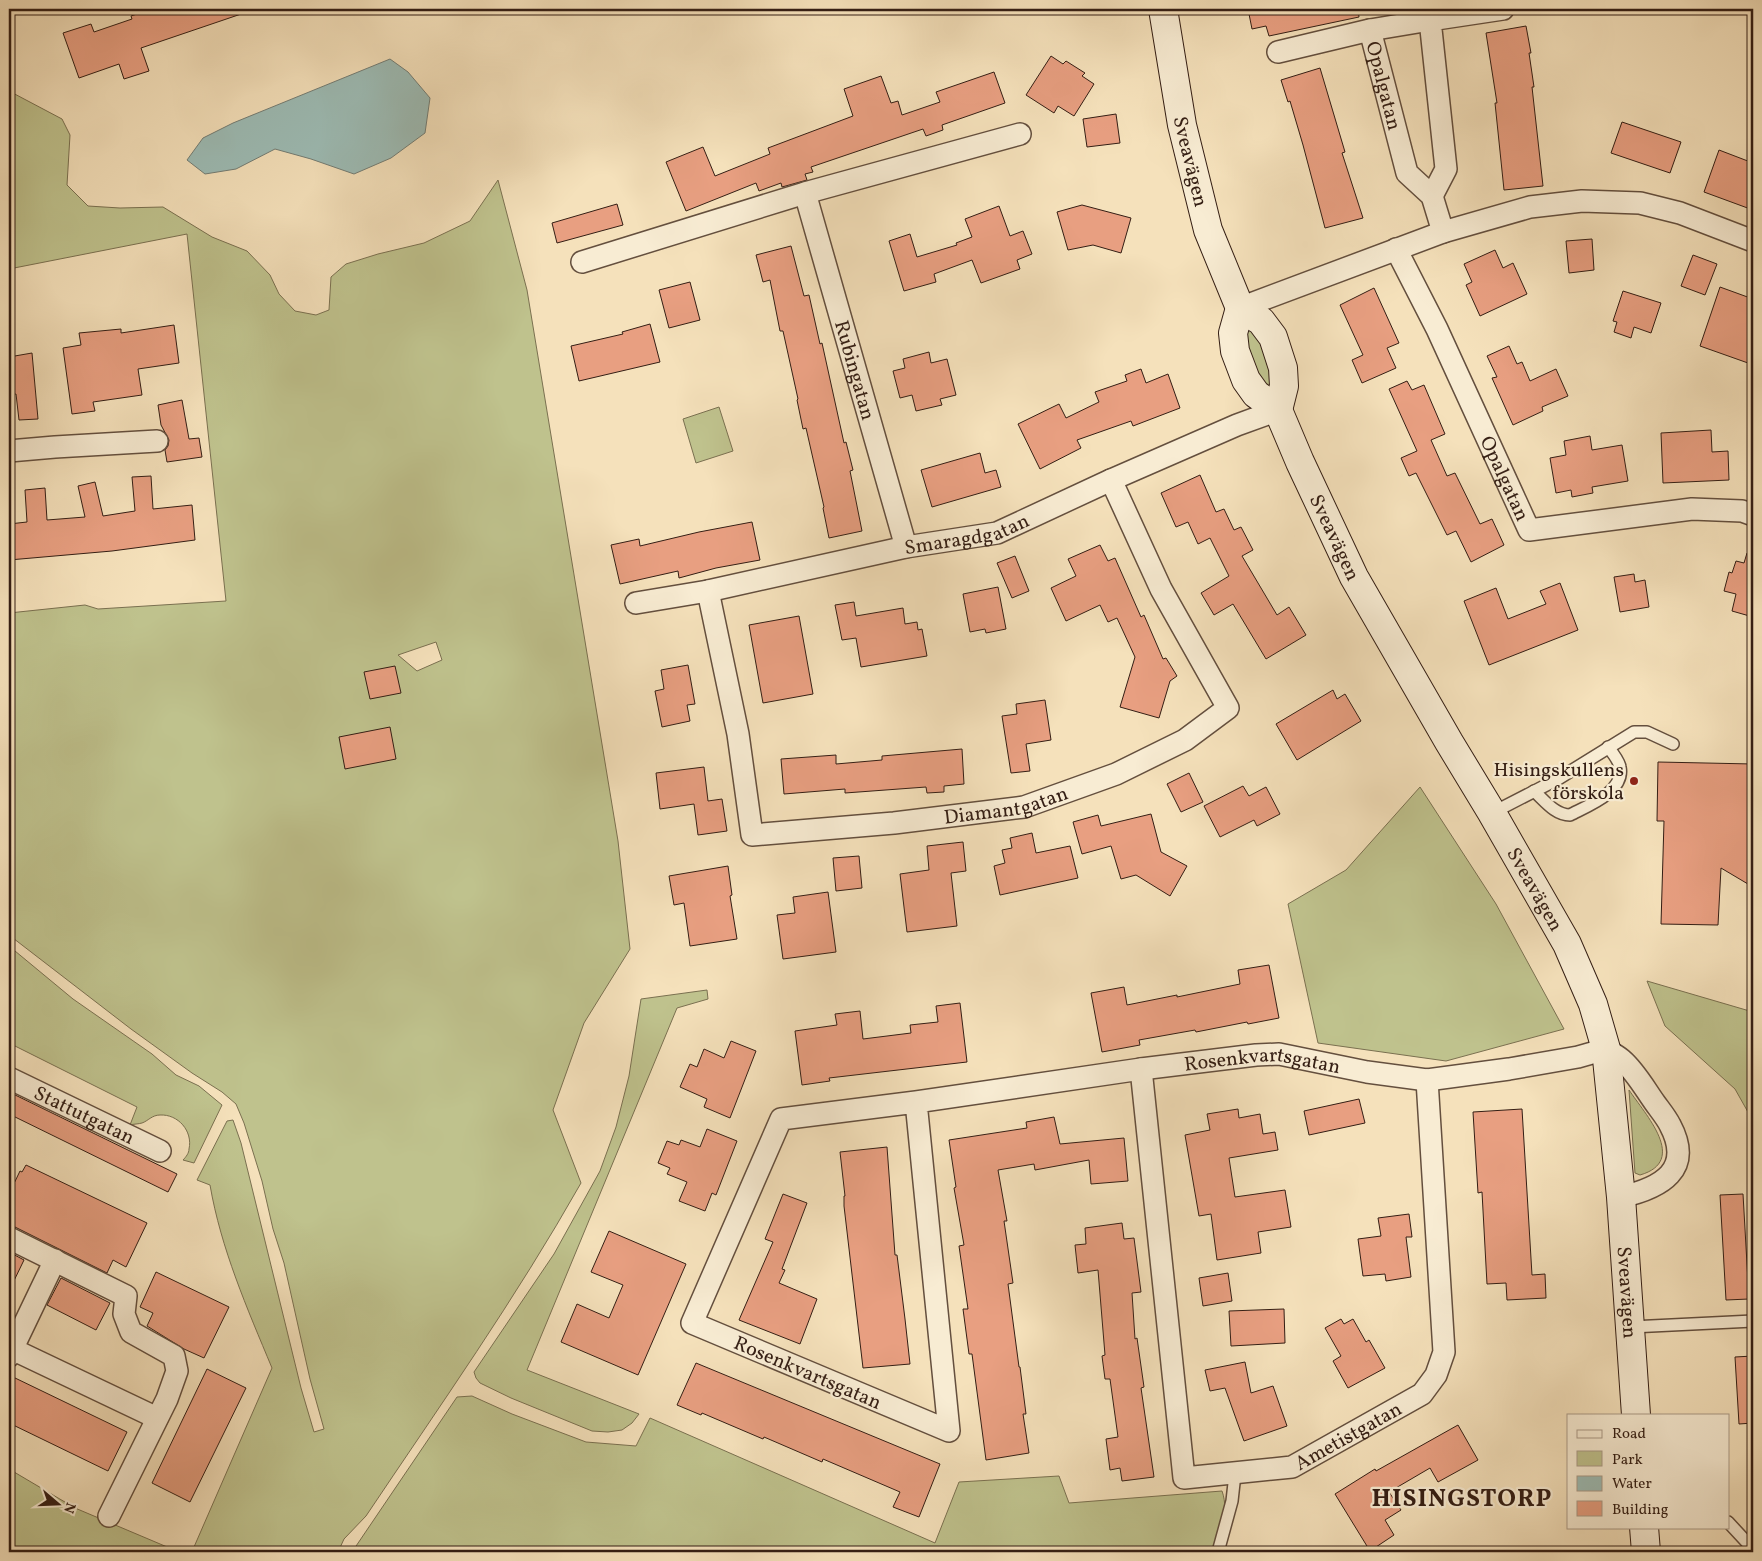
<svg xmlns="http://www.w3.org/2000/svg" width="1762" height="1561" viewBox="0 0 1762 1561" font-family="Vollkorn,serif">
<rect width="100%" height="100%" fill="#f5e1bb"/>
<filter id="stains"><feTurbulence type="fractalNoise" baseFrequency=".004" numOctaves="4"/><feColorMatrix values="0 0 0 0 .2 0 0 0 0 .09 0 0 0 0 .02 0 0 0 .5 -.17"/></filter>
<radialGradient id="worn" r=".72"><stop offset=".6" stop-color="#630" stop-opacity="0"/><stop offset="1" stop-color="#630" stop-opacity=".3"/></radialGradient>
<g fill="#bfc28d" stroke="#7a7050" fill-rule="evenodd">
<path d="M9,91L62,119L70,135L67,185L88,206L120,208L163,207L212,237L247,251L270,275L279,294L295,311L316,315L329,310L331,277L346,264L378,254L424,243L470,221L498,180L527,290L618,841L630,949L584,1023L553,1110L581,1183C516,1298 439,1407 366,1516L344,1539L338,1552H207L194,1547L272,1368C247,1308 221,1249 210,1185L197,1180L227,1121L233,1120L241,1143L301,1388L314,1432L324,1429L310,1379L284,1263L273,1229L262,1181L244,1123L236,1104L222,1092L192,1073L131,1029L9,935V613L85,605L98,609L226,601L187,234L9,269ZM436,642L442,660L417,671L398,655Z"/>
<path d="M1250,324L1277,374L1267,393L1241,344Z"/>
<path d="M719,407L733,451L696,463L683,419Z"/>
<path d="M1420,787L1496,904L1564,1029L1446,1061L1318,1043L1288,904L1346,870Z"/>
<path d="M9,946L73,999L152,1054L176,1075L199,1086L222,1105L194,1163L183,1160C186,1157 189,1153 189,1149C193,1131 178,1114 160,1115C152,1115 148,1121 142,1123C139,1124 133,1124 130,1125L137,1107L9,1043Z"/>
<path d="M1647,981L1753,1012V1121L1735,1089L1665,1026Z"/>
<path d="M707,990L708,999L677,1008L527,1370L639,1414L632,1423L622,1430L608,1432L592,1431L511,1398L480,1383L476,1378L474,1372L554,1254L600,1171L616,1127L629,1076L641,999Z"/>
<path d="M1629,1090C1645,1114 1689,1161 1640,1175L1635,1173Z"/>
<path d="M472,1396L512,1414L586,1442L636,1446L650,1418L935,1543L959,1482L1059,1476L1069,1503L1222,1491C1230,1514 1219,1531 1211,1552H352L457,1397Z"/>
<path d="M9,1469L75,1508L179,1552H9Z"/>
</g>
<path fill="#9dbcb5" stroke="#737d75" d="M390,59L408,72L430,98L425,133L391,158L354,174L311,159L275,149L236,169L205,174L187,160L203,138L233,123Z"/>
<g fill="#e89f81" stroke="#341e14">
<path d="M152,9H246L247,12L141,48L149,71L124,79L119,64L79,78L63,33L91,24L94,32L132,19L131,16Z"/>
<path d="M1248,9H1358L1359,17L1269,36L1266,26L1252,29Z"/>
<path d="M1526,26L1531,53H1529L1534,87H1532L1543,186L1504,190L1495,103H1497L1486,33Z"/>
<path d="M1051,56L1063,64L1066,61L1085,73L1082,76L1094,84L1074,116L1058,106L1054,113L1026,95Z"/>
<path d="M1320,68L1345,152L1342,153L1363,218L1325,228L1303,145L1290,101L1288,102L1281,80Z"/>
<path d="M994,72L1005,103L942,125L943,130L926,136L923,129L811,167L813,172L805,174L807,180L782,187L781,183L759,191L756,183L686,211L666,162L703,147L715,176L770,154L768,148L853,116L844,89L881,76L891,103L898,101L902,115L940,102L936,92Z"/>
<path d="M1116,114L1120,143L1087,147L1083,119Z"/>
<path d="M1622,122L1681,142L1670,173L1611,153Z"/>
<path d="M1719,150L1753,163V210L1704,192Z"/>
<path d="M617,204L623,225L557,243L552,223Z"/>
<path d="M1082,205L1131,218L1121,253L1093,245L1068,250L1057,212Z"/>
<path d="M999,206L1010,236L1023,231L1032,254L1017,260L1020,269L981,283L972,260L934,274L936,282L904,291L889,241L910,234L917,257L957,245L956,243L972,237L965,219Z"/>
<path d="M1592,239L1594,270L1569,273L1566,241Z"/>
<path d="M791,246L804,296L809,295L820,344L822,343L844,443L846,442L853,470L850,471L862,531L829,538L823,508L824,507L806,428L803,429L797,400L798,399L783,331H780L770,280L763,282L756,255Z"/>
<path d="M1495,250L1503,268L1513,263L1527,294L1480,316L1466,285L1472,282L1464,264Z"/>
<path d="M1693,255L1717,264L1705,295L1681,286Z"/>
<path d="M690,282L700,320L669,328L659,290Z"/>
<path d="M1720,287L1753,299V348L1748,363L1700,346Z"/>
<path d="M1374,288L1399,343L1387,348L1396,368L1362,383L1352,360L1363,355L1340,305Z"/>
<path d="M1623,291L1661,303L1651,333L1634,327L1631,338L1614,332L1617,322L1613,321Z"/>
<path d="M650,324L660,362L579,381L571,346L623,334L622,332Z"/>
<path d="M174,325L179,363L138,369L142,395L93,402L95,411L72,414L63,348L81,345L79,333L121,329V333Z"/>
<path d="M1509,346L1517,364L1522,362L1530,381L1556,369L1568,396L1542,407L1543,411L1513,425L1492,378L1497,377L1487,356Z"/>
<path d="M929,352L931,363L947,359L956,395L940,399L942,405L916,411L912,395L900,398L893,371L905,368L903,359Z"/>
<path d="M32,353L38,419L19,420L16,394L9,395V357Z"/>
<path d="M1141,369L1146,383L1168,374L1180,408L1133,426L1131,421L1077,440L1081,448L1040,469L1018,424L1059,404L1066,418L1099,402L1095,392L1127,381L1125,375Z"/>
<path d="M1407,381L1412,390L1424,385L1445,434L1431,440L1447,476L1455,473L1480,524L1492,519L1504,545L1471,562L1456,531L1447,535L1416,473L1409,476L1401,458L1417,451L1389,389Z"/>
<path d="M182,400L189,439L199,438L202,457L167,462L165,450L168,446L169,440L161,425L158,405Z"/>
<path d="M1711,430L1712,452L1728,451L1729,480L1663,483L1661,433Z"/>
<path d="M1590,436L1592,450L1622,445L1628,481L1592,487L1593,493L1572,497L1571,490L1556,493L1550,458L1566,455L1564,441Z"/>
<path d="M980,453L985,473L996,470L1001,487L932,507L921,470Z"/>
<path d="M1200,475L1216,512L1224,509L1234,530L1241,527L1253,550L1242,556L1277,615L1289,607L1306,635L1266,659L1233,604L1214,615L1201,593L1229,576L1210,538L1198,544L1188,522L1176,527L1161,493Z"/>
<path d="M151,476L153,509L192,505L195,540L112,551L9,560V524L27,522L25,490L45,488L47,520L85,517L78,486L95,482L103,516L135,511L132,477Z"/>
<path d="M752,522L760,560L716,568L679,578L678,571L620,584L611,545L639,539L640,546L699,532Z"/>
<path d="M1100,545L1108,561L1115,558L1141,617L1144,615L1163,659L1166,658L1177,676L1170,681L1159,718L1120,707L1135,657L1117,618L1108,622L1100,605L1066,621L1051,588L1076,576L1068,559Z"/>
<path d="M1747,553L1753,554V617L1732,611L1736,594L1724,591L1729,572L1732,573L1736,561L1744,563Z"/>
<path d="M1015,556L1029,591L1012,598L997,563Z"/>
<path d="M1634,574L1635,582L1645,580L1649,607L1620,612L1614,577Z"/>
<path d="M1560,583L1578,630L1489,665L1464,601L1496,588L1508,619L1546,604L1540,591Z"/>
<path d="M998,587L1006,629L986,633L985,629L970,632L963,594Z"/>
<path d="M854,602L856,616L903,608L905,624L917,622L918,630L922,629L927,656L861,667L856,638L842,640L835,605Z"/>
<path d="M799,616L813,694L763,703L749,625Z"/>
<path d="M688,665L695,704L687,705L690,721L662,727L655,691L664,689L661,670Z"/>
<path d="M395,666L401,693L370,699L364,672Z"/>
<path d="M1333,690L1337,699L1345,694L1361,721L1297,760L1276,724Z"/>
<path d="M1045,700L1051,740L1026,744L1030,771L1011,773L1002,716L1017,714L1016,704Z"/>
<path d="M390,727L396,759L345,769L339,737Z"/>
<path d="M962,749L964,784L944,786V792L927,793L926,787L845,793V789L784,794L781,759L836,755V764L882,760V756Z"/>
<path d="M1658,762L1753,764V887L1721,868L1718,925L1661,924L1664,821H1657Z"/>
<path d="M704,767L708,801L722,799L727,831L698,835L694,804L660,809L656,773Z"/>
<path d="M1189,773L1203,802L1181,812L1167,784Z"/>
<path d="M1243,786L1249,796L1266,787L1280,814L1257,826L1254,820L1220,837L1204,806Z"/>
<path d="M1151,814L1161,852L1187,866L1170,896L1136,875L1121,879L1111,846L1082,854L1073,822L1098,815L1101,826Z"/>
<path d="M1032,833L1036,853L1070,846L1078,878L1000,895L994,866L1005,863L1002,850L1012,848L1010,838Z"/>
<path d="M963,842L966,871L951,873L957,926L907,932L900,874L929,870L927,846Z"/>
<path d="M859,856L862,888L836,891L833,858Z"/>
<path d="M728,866L732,895L730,896L737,939L690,946L684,903L674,905L669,876Z"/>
<path d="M828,892L836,952L783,959L777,915L795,913L793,897Z"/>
<path d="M1269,965L1279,1018L1248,1024L1247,1022L1196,1032L1195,1030L1139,1040L1140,1045L1102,1052L1091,993L1124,987L1127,1005L1177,995V997L1240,984L1238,970Z"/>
<path d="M960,1003L967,1062L829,1078L830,1081L802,1085L795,1031L837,1025L835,1014L860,1011L863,1039L911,1033L910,1025L938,1022L936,1006Z"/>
<path d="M731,1041L756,1051L730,1118L704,1107L707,1099L680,1087L690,1064L697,1067L704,1049L724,1058Z"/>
<path d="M9,1092L177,1174L168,1192L9,1114Z"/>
<path d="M1359,1099L1365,1123L1309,1135L1304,1111Z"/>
<path d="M1238,1109L1239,1118L1260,1114L1263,1134L1275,1132L1278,1150L1229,1158L1235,1197L1285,1190L1291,1227L1258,1232L1261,1253L1217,1260L1211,1214L1199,1216L1185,1135L1210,1130L1207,1114Z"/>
<path d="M1522,1109L1532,1275L1545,1274L1546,1298L1507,1300L1506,1283L1487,1284L1482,1192L1478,1193L1473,1112Z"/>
<path d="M1054,1117L1060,1144L1124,1138L1128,1181L1091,1184L1089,1160L1035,1170L1034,1164L998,1170L1007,1221H1004L1013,1283L1008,1284L1019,1367H1020L1026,1414H1023L1029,1453L986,1460L972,1354H969L963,1309H968L959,1246L964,1245L954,1188L956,1187L949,1140L1027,1128L1026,1122Z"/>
<path d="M707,1129L737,1141L716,1195L712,1193L705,1211L679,1201L687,1182L667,1174L670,1168L658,1163L667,1141L679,1145L681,1140L700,1147Z"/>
<path d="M887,1147L895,1255H897L905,1319L910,1364L863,1368L844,1206V1196H845L840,1152Z"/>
<path d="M26,1165L147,1223L126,1267L113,1260L107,1273L15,1227L9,1226V1194L20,1171L22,1172Z"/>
<path d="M783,1194L807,1203L782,1269L785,1270L779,1283L817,1299L800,1344L739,1320L773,1242L765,1239Z"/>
<path d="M1743,1194L1749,1299L1726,1300L1720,1195Z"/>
<path d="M1409,1214L1412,1237H1406L1411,1277L1386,1281L1385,1274L1363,1276L1358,1239L1381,1236L1378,1218Z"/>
<path d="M1122,1223L1124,1239L1134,1238L1141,1292L1132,1293L1135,1339L1137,1338L1144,1387L1141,1388L1154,1477L1122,1481L1120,1468L1110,1470L1106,1439L1118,1437L1110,1379H1105L1102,1356L1105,1355L1098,1270L1078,1273L1075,1245L1086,1244L1085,1228Z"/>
<path d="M609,1231L686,1264L638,1375L561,1342L577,1304L609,1318L623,1285L591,1272Z"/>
<path d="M9,1252L24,1260L9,1291Z"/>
<path d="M156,1272L229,1307L204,1358L184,1349L147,1326L153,1313L140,1307Z"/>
<path d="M1228,1273L1232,1301L1203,1306L1199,1278Z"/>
<path d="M61,1278L110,1303L96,1330L47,1305Z"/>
<path d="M1284,1309L1285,1343L1231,1346L1229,1311Z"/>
<path d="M1341,1319L1344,1324L1353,1319L1366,1342L1369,1340L1385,1368L1348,1388L1333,1361L1341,1356L1325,1328Z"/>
<path d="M1753,1356V1423L1739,1424L1735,1357Z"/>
<path d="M1245,1362L1251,1393L1273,1386L1287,1426L1244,1441L1225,1388L1210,1391L1205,1370Z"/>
<path d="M696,1363L940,1464L919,1517L893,1507L900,1492L823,1459L822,1462L764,1437L763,1439L702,1413L701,1415L677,1405Z"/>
<path d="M207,1369L246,1388L190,1502L152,1483Z"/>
<path d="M13,1377L127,1432L108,1471L9,1423V1387Z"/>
<path d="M1458,1425L1478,1460L1438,1482L1430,1468L1389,1492L1401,1510L1385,1520L1394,1535L1370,1551L1335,1494L1375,1469L1376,1471Z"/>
</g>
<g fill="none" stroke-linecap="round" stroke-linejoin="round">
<g stroke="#644f3e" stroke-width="14">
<g id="lane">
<path d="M1534,791C1545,801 1555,815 1570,815C1587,806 1625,792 1620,767C1619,761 1612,752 1608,747"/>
<path d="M1492,813L1558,779L1634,732H1647L1673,744"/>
<path d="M1631,1327L1753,1321"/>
<path d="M1728,1522L1753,1549"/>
<path d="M1218,1552L1232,1501L1235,1474"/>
</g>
</g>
<g stroke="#644f3e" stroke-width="24">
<g id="street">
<path d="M1370,30L1430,20"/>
<path id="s1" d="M1278,52L1370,30L1407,173L1432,196L1443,232"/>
<path id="s2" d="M805,193L906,547"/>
<path d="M1432,196L1446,169L1430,20L1503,9"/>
<path id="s3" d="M1396,249L1437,329L1529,530L1692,509L1742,511L1753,515"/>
<path d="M582,262L805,193L1020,134"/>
<path d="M1240,308L1443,232L1530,207L1582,201L1640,203L1680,213L1753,241"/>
<path d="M9,451L55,447L157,441"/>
<path id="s4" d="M708,591L738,734L752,835L894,823L1024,807L1116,774L1185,740L1228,708L1161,589L1111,480"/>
<path id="s5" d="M636,603L708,591L906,547L997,533L1111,480L1237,425L1278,410"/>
<path id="s6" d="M1141,1069L1184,1478L1292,1467L1422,1394L1436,1375L1444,1352L1427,1080"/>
<path id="s7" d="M9,1078L160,1151"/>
<path id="s8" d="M916,1102L949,1431L692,1323L781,1119L916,1102L1141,1069L1256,1055L1279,1054L1367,1072L1427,1080L1509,1069L1578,1057L1606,1049C1611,1053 1618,1056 1622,1060C1635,1071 1645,1089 1655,1103C1660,1110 1666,1117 1670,1125C1694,1170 1661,1188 1621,1197"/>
<path d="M9,1238L126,1296L124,1314L131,1332L174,1356L177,1371L167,1399L109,1516"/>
<path d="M12,1349L157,1418"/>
<path d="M9,1356L55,1260"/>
</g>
</g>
<g stroke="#341e14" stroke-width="30">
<g id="secondary">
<path id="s9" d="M1163,9L1182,125L1208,230L1240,308L1261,321L1273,337L1283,368L1284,386L1278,410"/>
<path id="s10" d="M1240,308L1233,333L1235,351L1246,380L1256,394L1278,410L1300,462L1354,577L1449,742L1492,813L1567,944L1593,1004L1606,1049L1621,1197L1636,1415"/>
<path d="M1644,1527L1646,1552"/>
</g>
</g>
<use href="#lane" stroke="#f8ecd3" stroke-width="11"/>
<use href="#street" stroke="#f8ecd3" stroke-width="21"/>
<use href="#secondary" stroke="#f8ecd3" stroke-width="28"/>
</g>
<circle fill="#8f2418" stroke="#f8ecd3" stroke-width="2" cx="1634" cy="781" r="5"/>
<g text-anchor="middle" stroke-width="4.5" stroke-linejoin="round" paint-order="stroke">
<g font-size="20" fill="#341e14" stroke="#f8ecd3">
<text dy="7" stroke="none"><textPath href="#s1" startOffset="152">Opalgatan</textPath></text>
<text dy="7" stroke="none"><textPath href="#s9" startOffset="155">Sveavägen</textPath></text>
<text dy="7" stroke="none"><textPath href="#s2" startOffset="184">Rubingatan</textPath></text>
<text dy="7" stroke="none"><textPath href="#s3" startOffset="254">Opalgatan</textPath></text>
<text dy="7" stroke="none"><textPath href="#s5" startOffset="338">Smaragdgatan</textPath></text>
<text dy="7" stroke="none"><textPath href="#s10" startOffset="259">Sveavägen</textPath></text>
<text dy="7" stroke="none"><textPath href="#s4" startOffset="504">Diamantgatan</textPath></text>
<text dy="7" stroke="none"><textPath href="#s10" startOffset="664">Sveavägen</textPath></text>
<text dy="7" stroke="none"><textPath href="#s8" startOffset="1318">Rosenkvartsgatan</textPath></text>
<text dy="7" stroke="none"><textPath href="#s7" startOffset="84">Stattutgatan</textPath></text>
<text dy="7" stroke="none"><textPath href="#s10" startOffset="1084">Sveavägen</textPath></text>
<text transform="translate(808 1372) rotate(23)" y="7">Rosenkvartsgatan</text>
<text dy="7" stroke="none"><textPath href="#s6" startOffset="584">Ametistgatan</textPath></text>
</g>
<g font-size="20" fill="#341e14" stroke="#f8ecd3" text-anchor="end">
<text x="1624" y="776">Hisingskullens<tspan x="1624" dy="23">förskola</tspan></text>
</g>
<g font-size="25" font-weight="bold" letter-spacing="1" fill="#341e14" stroke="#f8ecd3">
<text x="1462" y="1506">HISINGSTORP</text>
</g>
</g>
<rect width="1762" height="1561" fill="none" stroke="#f5e1bb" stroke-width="30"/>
<rect x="10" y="10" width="1742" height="1541" fill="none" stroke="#341e14" stroke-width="2.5"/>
<rect x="15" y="15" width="1732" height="1531" fill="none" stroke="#341e14"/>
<rect x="1567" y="1414" width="162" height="115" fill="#f8ecd3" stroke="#aa9a87"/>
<rect x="1577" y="1430" width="25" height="8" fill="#f8ecd3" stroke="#aa9a87"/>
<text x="1612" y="1438" font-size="15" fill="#341e14">Road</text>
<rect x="1577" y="1451" width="25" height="15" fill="#bfc28d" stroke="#aa9a87"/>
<text x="1612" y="1464" font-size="15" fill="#341e14">Park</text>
<rect x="1577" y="1476" width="25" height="15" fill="#9dbcb5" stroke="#aa9a87"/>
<text x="1612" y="1488" font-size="15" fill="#341e14">Water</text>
<rect x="1577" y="1501" width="25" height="15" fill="#e89f81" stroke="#aa9a87"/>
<text x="1612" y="1514" font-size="15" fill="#341e14">Building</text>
<g transform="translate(58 1504) rotate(109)" stroke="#f8ecd3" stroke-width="4" paint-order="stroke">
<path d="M0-4L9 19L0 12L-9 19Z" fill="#341e14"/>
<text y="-8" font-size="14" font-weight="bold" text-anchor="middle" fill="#341e14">N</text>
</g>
<rect width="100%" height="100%" filter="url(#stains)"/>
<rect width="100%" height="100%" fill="url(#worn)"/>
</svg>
